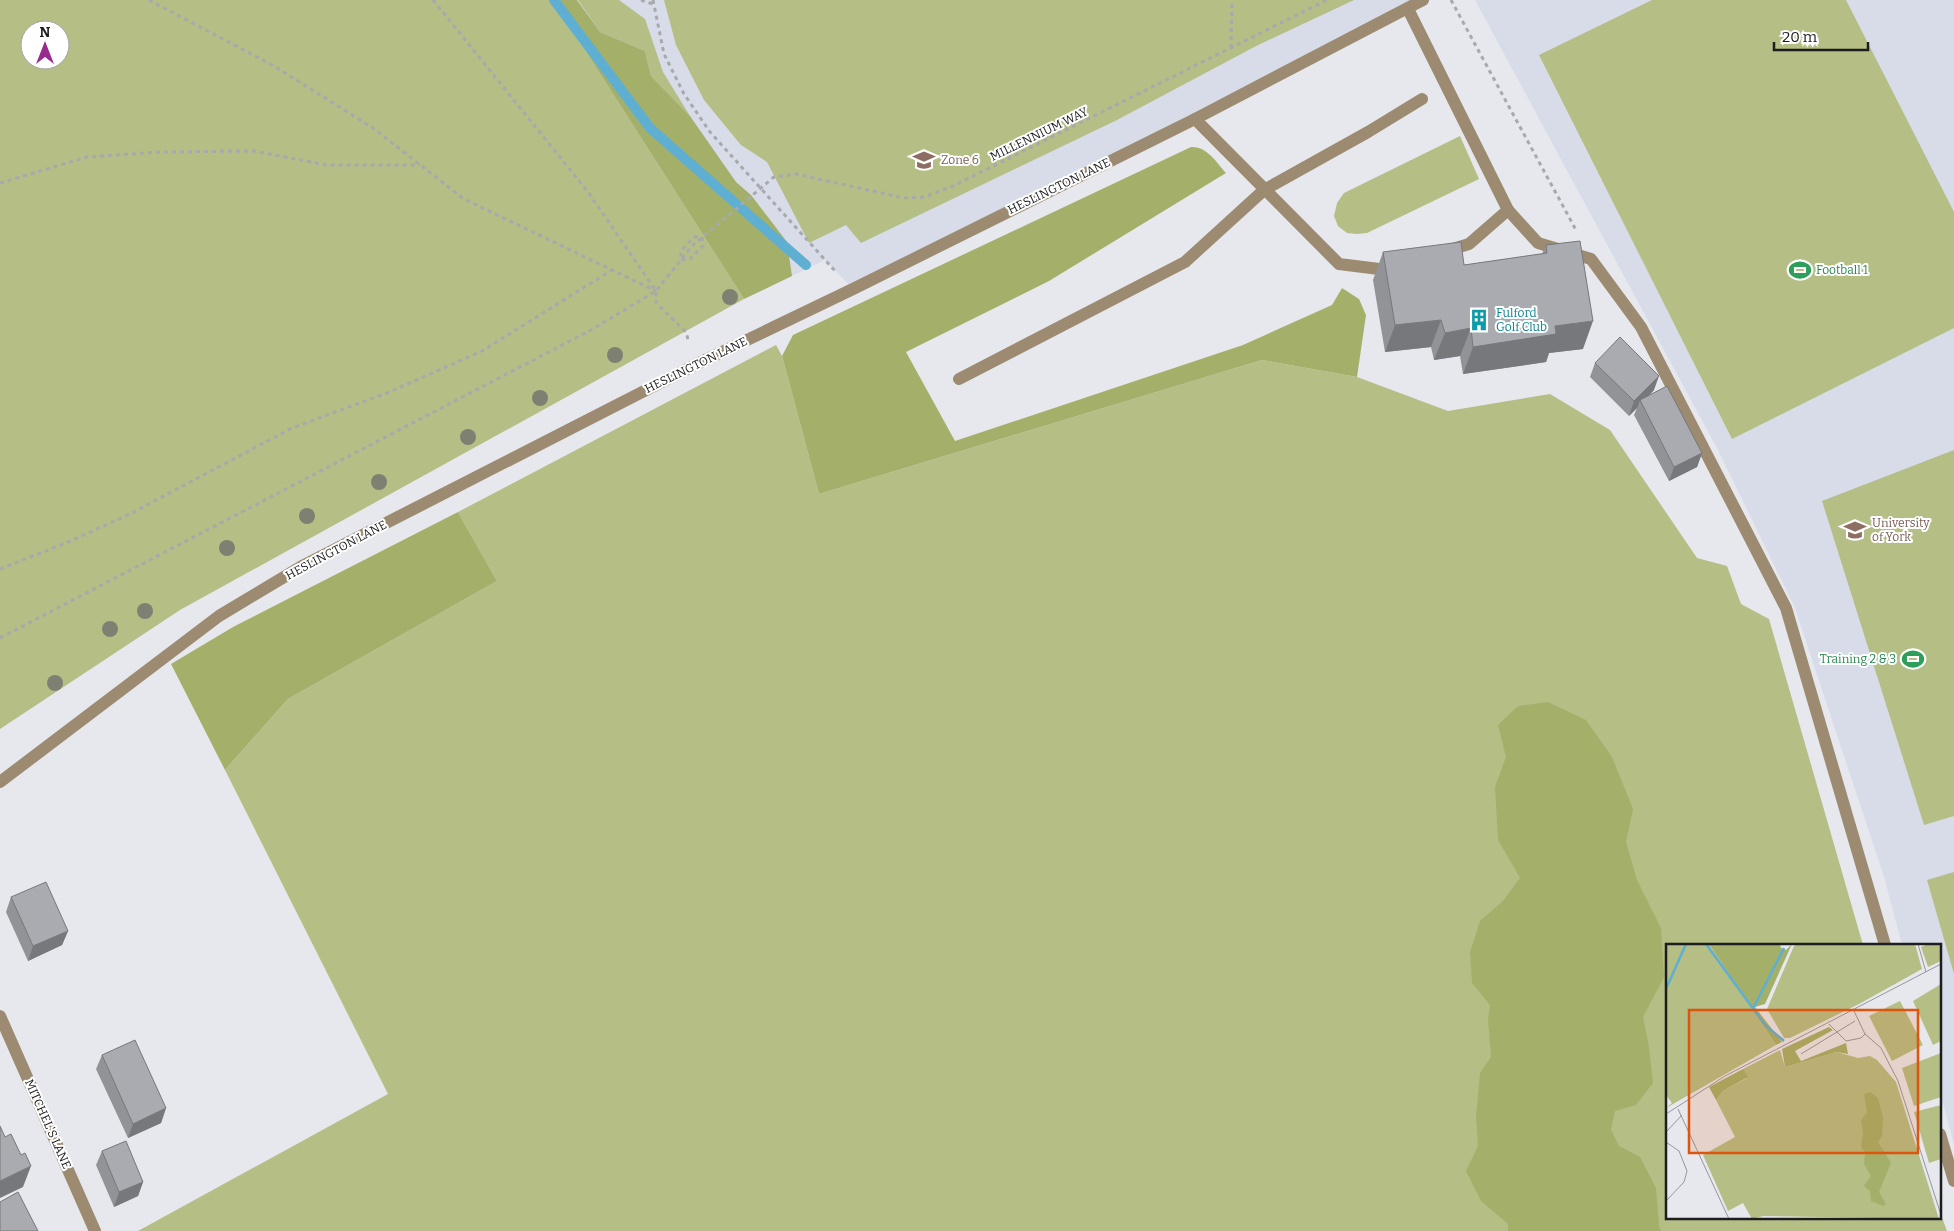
<svg xmlns="http://www.w3.org/2000/svg" width="1954" height="1231" viewBox="0 0 1954 1231" font-family="Bitter,serif">
<rect width="100%" height="100%" fill="#e6e8ed"/>
<g fill="#d7dce8">
<path d="M553,0H1423L853,289L825,260L744,299Z"/>
<path d="M1475,0H1954V1145L1940,1092V945H1902L1885,880L1795,608L1719,452Z"/>
</g>
<g fill="#b4be85" fill-rule="evenodd">
<path d="M0,0H553L744,299L180,610L0,729ZM30,30H60V60H30Z"/>
<path d="M578,0H619L645,19L663,72L690,116L651,76L645,51L600,32Z"/>
<path d="M664,0H1354L1258,45L1117,120L861,243L846,225L809,243L767,162L741,145L704,100L676,45Z"/>
<path d="M1652,0H1846L1954,212V328L1732,439L1539,55Z"/>
<path d="M1460,136L1479,179L1367,233L1357,234L1347,233L1338,226L1334,216L1337,203L1344,193Z"/>
<path d="M776,345L782,356L819,494L1262,360L1357,377L1448,411L1550,394L1610,430L1697,558L1727,566L1741,604L1769,619L1863,945H1668V1217H1940V1212L1947,1231H138L388,1094L225,770L288,699L497,581L458,512Z"/>
<path d="M1954,450V816L1924,825L1822,501Z"/>
<path d="M1954,872V974L1927,880Z"/>
</g>
<g fill="#a4b06a">
<path d="M553,0H577L600,32L645,51L651,76L690,116L736,182L751,195L787,242L792,276L744,299Z"/>
<path d="M1191,147C1207,146 1216,162 1226,173L1049,281L906,352L955,441L1243,345L1332,305L1342,288L1359,299L1366,315L1357,377L1262,360L819,494L782,356L793,335Z"/>
<path d="M458,512L497,581L288,699L225,770L171,664L233,627Z"/>
<path d="M1548,702L1586,720L1612,757L1633,809L1626,842L1637,880L1661,928L1664,977L1643,1017L1649,1047L1653,1083L1636,1105L1615,1111L1611,1130L1619,1146L1640,1157L1656,1188L1659,1226L1661,1231H1508V1224L1481,1201L1466,1171L1478,1146L1476,1117L1480,1073L1491,1057L1488,1019L1490,1005L1472,983L1470,952L1480,921L1503,901L1520,878L1498,840L1495,787L1506,757L1498,725L1518,706Z"/>
</g>
<g fill="none" stroke-linecap="round" stroke-linejoin="round">
<path stroke="#5eafd2" stroke-width="10" d="M554,0L650,128L806,265"/>
<g stroke="#a7a9ad" stroke-width="3" stroke-dasharray="4 4" stroke-linecap="butt">
<path d="M149,0L274,66L373,128L464,199L656,291"/>
<path d="M433,0L588,192L656,291V303L686,332L689,343"/>
<path d="M641,0L653,4"/>
<path d="M653,0L664,54L684,94L710,132L836,272"/>
<path d="M1451,0L1576,230"/>
<path d="M1231,48L1232,0"/>
<path d="M0,183L87,157L160,152L254,151L326,165H420"/>
<path d="M694,237H702L703,246L690,259L681,260V251Z"/>
<path d="M0,569L68,542L130,514L292,428L387,393L482,351L612,270"/>
<path d="M0,638L591,330L656,291L692,246L774,177L796,174L904,198L924,197L953,186L1327,0"/>
</g>
<g stroke="#9c8b71" stroke-width="12">
<path d="M1408,9L1508,210L1469,244L1446,251"/>
<path d="M1195,119L1339,264L1387,270L1393,268"/>
<path d="M1508,210L1538,243L1591,259L1641,327L1786,608L1885,945"/>
<path d="M959,379L1185,262L1264,190L1368,132L1422,99"/>
<path d="M0,782L219,616L304,565L695,365L853,289L1195,119L1423,0"/>
<path d="M0,1016L95,1231"/>
<path d="M1940,1134L1954,1181"/>
</g>
</g>
<g fill="#7e8172">
<circle cx="730" cy="297" r="8"/>
<circle cx="615" cy="355" r="8"/>
<circle cx="540" cy="398" r="8"/>
<circle cx="468" cy="437" r="8"/>
<circle cx="379" cy="482" r="8"/>
<circle cx="307" cy="516" r="8"/>
<circle cx="227" cy="548" r="8"/>
<circle cx="145" cy="611" r="8"/>
<circle cx="110" cy="629" r="8"/>
<circle cx="55" cy="683" r="8"/>
</g>
<g fill="#919397">
<path d="M1546,245L1583,349L1549,353L1546,362L1463,374L1460,356L1434,360L1431,347L1385,352L1373,280L1383,252L1464,265L1542,254Z"/>
<path d="M1595,363L1654,390L1649,396L1702,453L1697,467L1669,481L1634,415L1637,408L1629,416L1590,377Z"/>
<path d="M11,897L68,931L62,945L28,961L6,912Z"/>
<path d="M102,1055L166,1108L161,1123L128,1138L96,1069Z"/>
<path d="M102,1151L143,1182L138,1196L114,1207L96,1165Z"/>
</g>
<g fill="#76787b">
<path d="M1441,320L1431,347L1385,352L1395,325Z"/>
<path d="M1593,321L1583,349L1549,353L1546,362L1463,374L1473,347L1555,326Z"/>
<path d="M1471,328L1460,356L1434,360L1445,333Z"/>
<path d="M1659,376L1654,390L1641,403L1640,400L1637,408L1629,416L1634,401Z"/>
<path d="M1702,453L1697,467L1669,481L1674,467Z"/>
<path d="M68,931L62,945L28,961L33,946Z"/>
<path d="M166,1108L161,1123L128,1138L133,1124Z"/>
<path d="M31,1166L23,1187L0,1198V1181Z"/>
<path d="M143,1182L138,1196L114,1207L119,1192Z"/>
</g>
<g fill="#a9abb0" stroke="#76787b">
<path d="M1580,241L1593,321L1555,326L1556,334L1473,347L1471,328L1445,333L1441,320L1395,325L1383,252L1461,242L1464,265L1547,253L1546,245Z"/>
<path d="M1620,337L1659,376L1634,401L1595,363Z"/>
<path d="M1667,386L1702,453L1674,467L1640,400Z"/>
<path d="M46,882L68,931L33,946L11,897Z"/>
<path d="M135,1040L166,1108L133,1124L102,1055Z"/>
<path d="M0,1126L5,1137L11,1134L21,1155L25,1153L31,1166L0,1181Z"/>
<path d="M126,1141L143,1182L119,1192L102,1151Z"/>
<path d="M18,1192L38,1231H0V1202Z"/>
</g>
<defs>
<g id="university-bare" transform="scale(1.725)"><path d="M0-5L7-2L0 1L-7-2ZM-4 1L0 2.5L4 1V4Q0 6-4 4Z" fill="#8d6e63" stroke="#fff" stroke-width="2.5" paint-order="stroke"/></g>
<g id="stadium-bare" transform="scale(1.725)"><path d="M0-5a6.5 5 0 1 0 0 10a6.5 5 0 1 0 0-10ZM-3.5-1.8h7v3.6h-7Z" fill="#2e9e5b" stroke="#fff" stroke-width="2.5" paint-order="stroke"/></g>
<g id="building-bare" transform="scale(1.725)"><path d="M-4-6H4V6H1V3H-1V6H-4ZM-2.5-4.3h1.7v1.8h-1.7ZM.8-4.3h1.7v1.8H.8ZM-2.5-1h1.7V.8h-1.7ZM.8-1h1.7V.8H.8Z" fill="#0f9aa8" stroke="#fff" stroke-width="2.5" paint-order="stroke"/></g>
</defs>
<g fill-rule="evenodd">
<use href="#university-bare" x="924" y="160"/>
<use href="#stadium-bare" x="1800" y="270"/>
<use href="#building-bare" x="1479" y="320"/>
<use href="#university-bare" x="1855" y="530"/>
<use href="#stadium-bare" x="1913" y="659"/>
</g>
<g text-anchor="middle" stroke-width="4" stroke-linejoin="round" paint-order="stroke">
<g font-size="12" fill="#1c1d1f" stroke="#fff">
<text transform="translate(1039 134) rotate(-26)" y="4">MILLENNIUM WAY</text>
<text transform="translate(1059 186) rotate(-26)" y="4">HESLINGTON LANE</text>
<text transform="translate(696 365) rotate(-26)" y="4">HESLINGTON LANE</text>
<text transform="translate(336 550) rotate(-28)" y="4">HESLINGTON LANE</text>
<text transform="translate(48 1124) rotate(66)" y="4">MITCHEL'S LANE</text>
</g>
<g font-size="12" fill="#785e54" stroke="#fff" text-anchor="start">
<text x="941" y="164">Zone 6</text>
<text x="1872" y="527">University<tspan x="1872" dy="14">of York</tspan></text>
</g>
<g font-size="12" fill="#27864d" stroke="#fff" text-anchor="start">
<text x="1816" y="274">Football 1</text>
<text x="1896" y="663" text-anchor="end">Training 2 &amp; 3</text>
</g>
<g font-size="12" fill="#0d838f" stroke="#fff" text-anchor="start">
<text x="1496" y="317">Fulford<tspan x="1496" dy="14">Golf Club</tspan></text>
</g>
</g>
<g transform="translate(1666 944)">
<rect width="275" height="275" fill="#e6e8ed"/>
<path d="M0,0H43L110,101L0,164L6,159L0,151ZM132,0H249L256,25L193,60L124,94H118L101,65L128,2ZM262,0H275V17L262,23L255,3ZM275,40V97L267,101L247,57ZM234,57L257,101L226,117L203,72ZM114,106L119,123L171,108L192,114L204,112L211,116L230,138L273,275L97,272L86,275L77,259L62,267L37,211L69,193L50,156L57,147L81,134L77,125ZM275,109V153L248,162L236,124ZM275,161V215L263,219L248,168Z" fill="#b4be85"/>
<path d="M43,0H114L115,4L120,6L126,0L99,60L89,63L116,98L110,101ZM163,83L167,86L129,107L135,117L180,99L182,110L171,108L119,123L116,105ZM77,125L82,133L57,147L50,156L43,143ZM204,148L212,154L217,174L216,192L212,198L225,219L213,248L220,260L217,262L205,257L204,247L198,242L205,232L198,220L199,209L195,202L197,189L195,177L201,168L198,150Z" fill="#a4b06a"/>
<path fill="none" stroke="#5eafd2" stroke-width="2.5" d="M40,0L99,81L118,97M0,45L20,0M88,63L118,4"/>
<path fill="none" stroke="#95979b" stroke-width="1" d="M252,0L260,28M163,80L180,97L195,94L199,90L188,67M199,90L215,104L232,137L275,271M135,110L189,77M12,165L63,275M0,170L59,132L275,20M0,188L16,171M0,198L13,207L21,227L18,238L0,257"/>
<path fill="#de560d" fill-opacity="0.15" stroke="#de560d" stroke-width="2.5" d="M23,66H252V209H23Z"/>
<rect width="275" height="275" fill="none" stroke="#1c1d1f" stroke-width="2.5"/>
</g>
<g transform="translate(45 45)"><circle r="24" fill="#ffffff" stroke="#a4a5a5"/>
<path d="M0-4L9 19L0 12L-9 19Z" fill="#972c8e"/>
<text y="-8" font-size="14" font-weight="bold" text-anchor="middle" fill="#1c1d1f">N</text>
</g>
<path d="M1774 42v8h94v-8" fill="none" stroke="#1c1d1f" stroke-width="2.5"/>
<text x="1782" y="42" font-size="15" fill="#1c1d1f" stroke="#ffffff" stroke-width="4" paint-order="stroke">20 m</text>
</svg>
